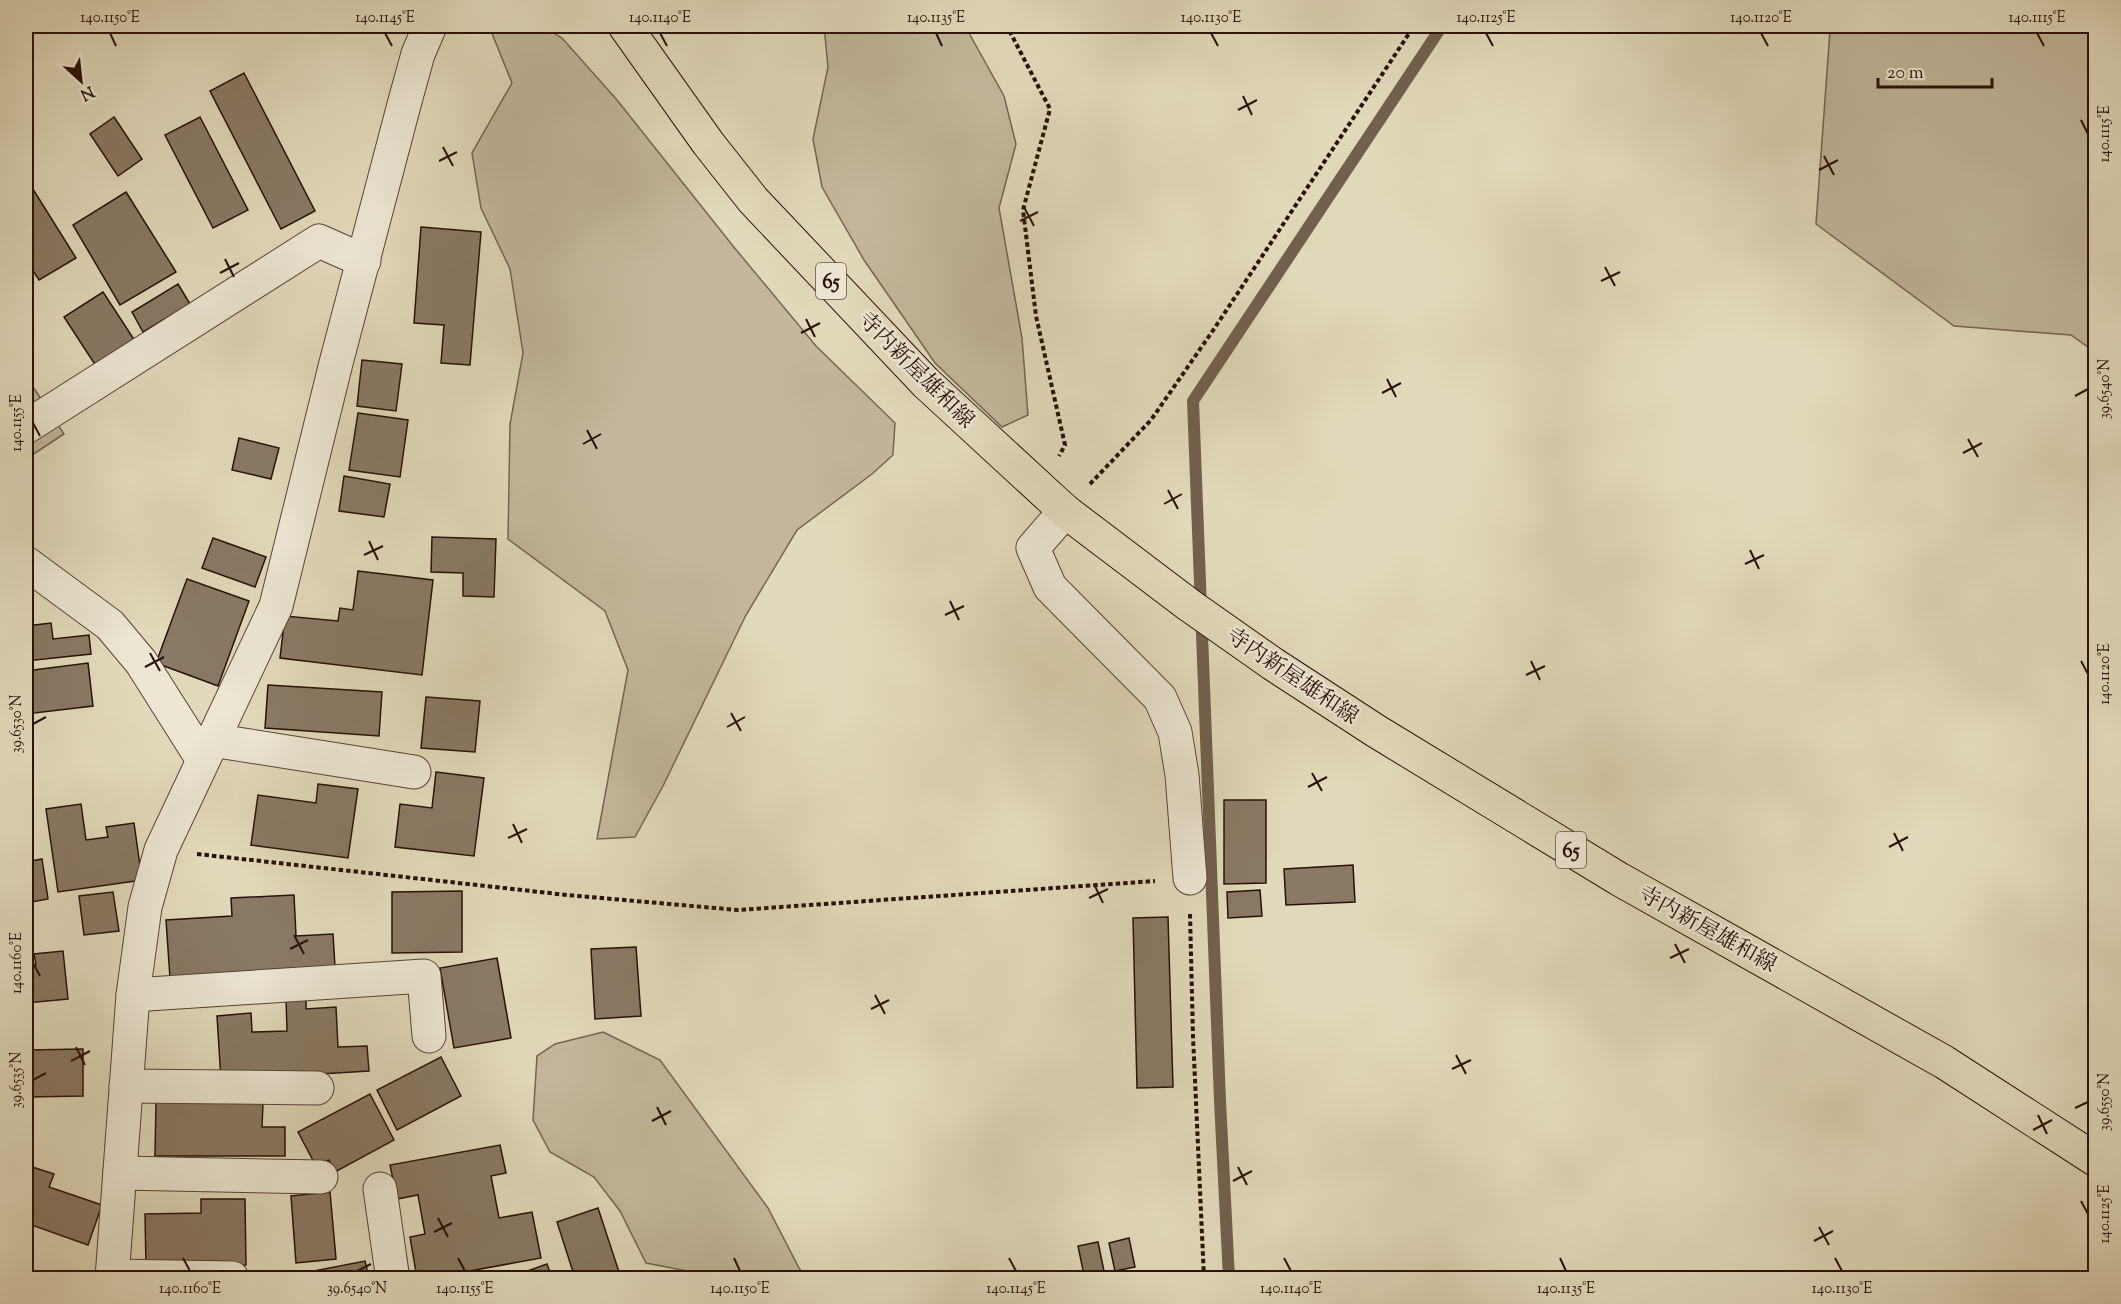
<svg xmlns="http://www.w3.org/2000/svg" width="2121" height="1304" viewBox="0 0 2121 1304" font-family="'Sorts Mill Goudy','Noto Serif JP',serif">
<rect width="100%" height="100%" fill="#e1d9bb"/>
<filter id="stains"><feTurbulence type="fractalNoise" baseFrequency=".00333" numOctaves="4"/><feColorMatrix values="0 0 0 0 .2 0 0 0 0 .09 0 0 0 0 .02 0 0 0 .5 -.17"/></filter>
<radialGradient id="worn" r=".72"><stop offset=".6" stop-color="#630" stop-opacity="0"/><stop offset="1" stop-color="#630" stop-opacity=".3"/></radialGradient>
<g fill="#c2b79c" stroke="#766452" stroke-width="1.5">
<path d="M489,26H542L562,38L617,100L733,246L816,346L895,423L893,455L872,474L797,530L746,615L663,786L635,837L597,839L628,670L605,611L508,539L510,424L523,353L510,269L481,208L472,153L512,83Z"/>
<path d="M824,26H965L1004,96L1016,144L999,208L1022,338L1028,415L1002,427L935,363L864,260L822,187L813,139L828,67Z"/>
<path d="M1829,26H2095V352L2071,335L1954,326L1816,224L1830,30Z"/>
<path d="M26,376L64,434L26,459Z"/>
<path d="M603,1032L660,1060L768,1208L799,1268L807,1278H694L687,1271L646,1263L620,1211L594,1177L550,1152L533,1120L537,1056L555,1044Z"/>
<path d="M900,1271L948,1272L950,1278H862Z"/>
</g>
<g fill="none" stroke-linecap="round" stroke-linejoin="round">
<path stroke="#72604e" stroke-width="12" d="M1229,1278L1220,1101L1193,401L1442,26"/>
</g>
<g fill="#897965" stroke="#291107" stroke-width="1.5">
<path d="M244,73L315,211L281,229L210,91Z"/>
<path d="M114,117L142,159L118,176L90,134Z"/>
<path d="M200,117L248,210L213,228L165,135Z"/>
<path d="M31,186L76,258L39,280L27,261H26V189Z"/>
<path d="M126,192L176,272L120,305L73,225Z"/>
<path d="M421,227L481,232L470,365L441,363L444,325L414,323Z"/>
<path d="M178,284L190,304L143,332L132,312Z"/>
<path d="M103,292L135,341L96,366L64,317Z"/>
<path d="M362,360L402,364L396,411L357,406Z"/>
<path d="M358,413L408,420L400,477L349,470Z"/>
<path d="M239,438L279,448L271,479L232,470Z"/>
<path d="M344,476L390,484L384,517L339,511Z"/>
<path d="M432,537L496,539L494,597L463,596V573L431,572Z"/>
<path d="M213,538L266,557L255,587L202,568Z"/>
<path d="M358,571L433,580L422,675L280,658L285,616L338,621L340,608L353,610Z"/>
<path d="M187,579L249,601L218,686L156,663Z"/>
<path d="M51,623L53,639L89,635L91,654L26,661V626Z"/>
<path d="M88,663L93,706L26,714V671Z"/>
<path d="M268,685L382,692L379,736L265,728Z"/>
<path d="M426,697L480,701L475,752L421,748Z"/>
<path d="M436,772L484,778L474,856L395,847L400,804L432,808Z"/>
<path d="M318,784L358,789L348,858L251,845L258,795L316,803Z"/>
<path d="M1224,800H1266V883L1224,884Z"/>
<path d="M81,804L86,840L108,837L106,827L134,823L142,880L58,892L46,809Z"/>
<path d="M42,859L48,899L26,903V862Z"/>
<path d="M1353,865L1355,902L1286,905L1284,869Z"/>
<path d="M1260,890L1262,916L1228,918L1227,892Z"/>
<path d="M462,891V952L392,953V892Z"/>
<path d="M113,892L119,931L84,935L79,896Z"/>
<path d="M294,895L296,936L333,934L335,967L170,978L166,920L232,916L231,898Z"/>
<path d="M1168,917L1173,1087L1137,1088L1133,918Z"/>
<path d="M636,947L641,1016L595,1019L591,949Z"/>
<path d="M63,951L68,999L26,1003V966L36,965L34,954Z"/>
<path d="M497,958L511,1038L454,1048L440,968Z"/>
<path d="M306,997V1009L336,1007L338,1047L367,1046L369,1071L221,1080L217,1016L251,1013L252,1032L287,1031L286,998Z"/>
<path d="M83,1049V1096L26,1097V1050Z"/>
<path d="M441,1057L461,1096L397,1130L377,1090Z"/>
<path d="M370,1094L394,1140L335,1172L329,1160L316,1166L298,1132Z"/>
<path d="M156,1102L263,1103L262,1127H285V1156H155Z"/>
<path d="M500,1145L506,1173L491,1176L499,1218L532,1212L541,1258L431,1278H417L410,1237L425,1234L418,1195L397,1199L390,1165Z"/>
<path d="M26,1165L54,1174L49,1187L102,1205L88,1245L26,1223Z"/>
<path d="M330,1192L336,1259L296,1263L291,1196Z"/>
<path d="M201,1199H245L246,1265L146,1267L145,1214L201,1213Z"/>
<path d="M598,1208L621,1278H575L557,1222Z"/>
<path d="M1129,1238L1135,1267L1115,1271L1109,1243Z"/>
<path d="M1098,1242L1104,1271L1084,1275L1078,1246Z"/>
<path d="M365,1261L369,1278H278Z"/>
<path d="M547,1264L552,1278H508Z"/>
</g>
<g fill="none" stroke-linecap="round" stroke-linejoin="round">
<g stroke="#574334" stroke-width="35">
<g id="minor">
<path d="M26,427L319,241L364,261"/>
<path d="M1065,511L1033,548L1050,587L1160,698L1175,732L1182,775L1190,878"/>
<path d="M26,563L110,625L141,662L203,760"/>
<path d="M212,740L414,772"/>
<path d="M133,995L424,976L429,1036"/>
<path d="M126,1086L317,1088"/>
<path d="M120,1173L321,1177"/>
<path d="M380,1189L392,1273L389,1278"/>
<path d="M113,1276L232,1278"/>
<path d="M112,1278L133,995L145,907L161,850L276,606L336,363L405,101L418,54L430,26"/>
</g>
</g>
<g stroke="#291107" stroke-width="35">
<path id="primary" d="M625,26L708,143L753,200L926,383L1065,511L1189,605L1273,664L1376,731L1619,879L1944,1062L2096,1160"/>
</g>
<g stroke="#291107" stroke-width="4" stroke-dasharray="4.5 3" stroke-linecap="butt">
<path d="M1004,26L1009,30L1050,109L1023,210L1036,316L1065,445L1059,456"/>
<path d="M1090,484L1151,420L1214,329L1414,26"/>
<path d="M197,854L567,895L738,910L1155,881"/>
<path d="M1190,914L1193,1036L1204,1278"/>
</g>
<use href="#minor" stroke="#ece6d3" stroke-width="33"/>
<use href="#primary" stroke="#e1d9bb" stroke-width="33"/>
</g>
<path fill="none" stroke="#291107" stroke-width="2" d="M110,33L116,46M385,33L392,46M660,33L667,46M936,33L942,46M1211,33L1218,46M1486,33L1493,46M1761,33L1768,46M2037,33L2044,46M1243,96L1252,115M1238,110L1257,100M2081,120L2088,134M443,147L453,166M1824,156L1834,175M439,161L457,152M1819,170L1838,160M1024,207L1034,226M1020,221L1038,212M225,259L234,277M1605,267L1615,286M220,273L239,263M1601,281L1620,272M806,319L815,337M801,333L820,323M1387,379L1396,397M1382,393L1401,383M2075,396L2088,389M33,423L40,436M587,430L597,449M1968,439L1978,457M583,444L601,434M1963,453L1982,443M1168,490L1178,509M1164,504L1182,494M369,541L378,560M1750,550L1759,569M364,555L383,546M1745,564L1764,555M950,601L959,620M945,615L964,606M150,653L160,671M1531,661L1540,680M2081,661L2088,674M145,667L164,657M1526,675L1545,666M731,713L741,731M33,724L46,717M727,727L745,717M1312,773L1322,791M1308,787L1327,777M513,824L522,843M1894,833L1903,851M508,838L527,829M1889,847L1908,837M1094,884L1103,903M1089,898L1108,889M294,935L304,954M1675,944L1685,963M290,949L308,940M1670,958L1689,949M33,963L40,976M875,995L885,1014M871,1009L889,1000M76,1047L85,1065M1456,1055L1466,1074M71,1061L90,1051M1452,1069L1471,1060M33,1080L46,1073M657,1107L666,1125M2075,1108L2088,1102M2038,1115L2047,1134M652,1121L671,1111M2033,1130L2052,1120M1238,1167L1247,1185M1233,1181L1252,1171M2081,1201L2088,1214M438,1218L448,1237M1819,1227L1829,1245M434,1232L452,1223M1814,1241L1833,1231M183,1258L190,1271M458,1258L465,1271M734,1258L740,1271M1009,1258L1016,1271M1284,1258L1291,1271M1560,1258L1566,1271M1835,1258L1842,1271M357,1271L371,1264"/>
<g text-anchor="middle" stroke-width="5" stroke-linejoin="round" paint-order="stroke">
<g fill="#ece6d3" stroke="#645144" stroke-width="1.5">
<rect x="816" y="263" width="30" height="36" rx="4.5"/>
<rect x="1556" y="832" width="30" height="36" rx="4.5"/>
</g>
<g font-size="21" font-weight="bold" fill="#291107">
<text x="831" y="288">65</text>
<text x="1571" y="857">65</text>
</g>
<g font-size="22" fill="#291107" stroke="#ece6d3">
<text transform="translate(917 369) rotate(45)" y="8">寺内新屋雄和線</text>
<text transform="translate(1293 675) rotate(34)" y="8">寺内新屋雄和線</text>
<text transform="translate(1708 928) rotate(29)" y="8">寺内新屋雄和線</text>
</g>
</g>
<rect width="2121" height="1304" fill="none" stroke="#e1d9bb" stroke-width="66"/>
<g transform="translate(81 81) rotate(153)" stroke="#ece6d3" stroke-width="4.5" paint-order="stroke">
<path d="M0-4.5L10 22L0 15L-10 22Z" fill="#291107"/>
<text y="-9" font-size="16" font-weight="bold" text-anchor="middle" fill="#291107">N</text>
</g>
<path d="M1878 78v9h114v-9" fill="none" stroke="#291107" stroke-width="3"/>
<text x="1887" y="78" font-size="18" fill="#291107" stroke="#ece6d3" stroke-width="4.5" paint-order="stroke">20 m</text>
<rect x="33" y="33" width="2055" height="1238" fill="none" stroke="#291107" stroke-width="2"/>
<g font-size="15" text-anchor="middle" fill="#291107">
<text x="110" y="22">140.1150°E</text>
<text x="385" y="22">140.1145°E</text>
<text x="660" y="22">140.1140°E</text>
<text x="936" y="22">140.1135°E</text>
<text x="1211" y="22">140.1130°E</text>
<text x="1486" y="22">140.1125°E</text>
<text x="1761" y="22">140.1120°E</text>
<text x="2037" y="22">140.1115°E</text>
<text transform="translate(2104 134) rotate(-90)" y="5">140.1115°E</text>
<text transform="translate(2104 389) rotate(-90)" y="5">39.6540°N</text>
<text transform="translate(16 423) rotate(-90)" y="5">140.1155°E</text>
<text transform="translate(2104 674) rotate(-90)" y="5">140.1120°E</text>
<text transform="translate(16 724) rotate(-90)" y="5">39.6530°N</text>
<text transform="translate(16 963) rotate(-90)" y="5">140.1160°E</text>
<text transform="translate(16 1080) rotate(-90)" y="5">39.6535°N</text>
<text transform="translate(2104 1102) rotate(-90)" y="5">39.6550°N</text>
<text transform="translate(2104 1214) rotate(-90)" y="5">140.1125°E</text>
<text x="190" y="1293">140.1160°E</text>
<text x="357" y="1293">39.6540°N</text>
<text x="465" y="1293">140.1155°E</text>
<text x="740" y="1293">140.1150°E</text>
<text x="1016" y="1293">140.1145°E</text>
<text x="1291" y="1293">140.1140°E</text>
<text x="1566" y="1293">140.1135°E</text>
<text x="1842" y="1293">140.1130°E</text>
</g>
<rect width="100%" height="100%" filter="url(#stains)"/>
<rect width="100%" height="100%" fill="url(#worn)"/>
</svg>
